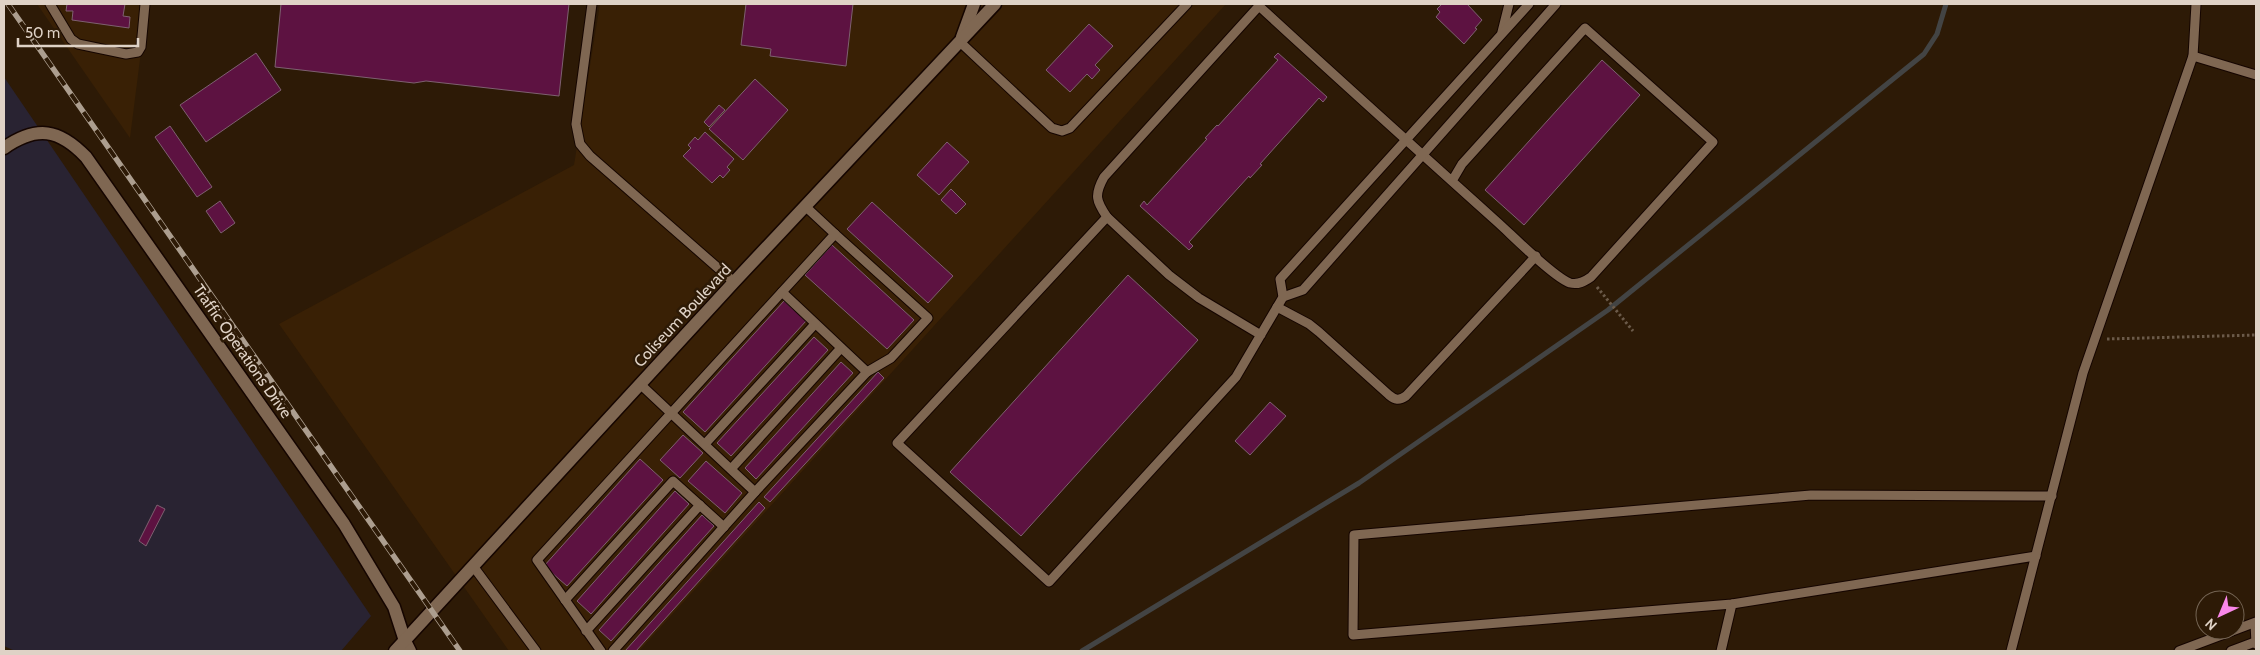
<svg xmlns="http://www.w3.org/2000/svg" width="2260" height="655" viewBox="0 0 2260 655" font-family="Cabin,sans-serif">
<rect width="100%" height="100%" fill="#2d1a06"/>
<g fill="#392005">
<path d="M37,4H147L130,138Z"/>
<path d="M600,4H1226L639,651H509L279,324L574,165Z"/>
</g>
<path fill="#292332" d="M4,77L371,616L341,651H15L4,646Z"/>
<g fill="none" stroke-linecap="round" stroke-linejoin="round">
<path stroke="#434444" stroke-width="5" d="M1082,651L1359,483L1608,310L1924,54L1937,34L1946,4"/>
</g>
<g fill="#5d1241" stroke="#7e6070">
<path d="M67,4H125L123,16L130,17L129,28L72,20L73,11H66Z"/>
<path d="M281,4H569L559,96L426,81L414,83L275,67Z"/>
<path d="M746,4H853L846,66L770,56L771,49L741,45Z"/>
<path d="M1442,4H1467L1482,20L1475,28L1477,29L1464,44L1436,17L1440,12L1437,9Z"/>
<path d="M1089,24L1113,46L1095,65L1100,70L1092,79L1087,74L1070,92L1046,70Z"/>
<path d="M256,53L281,90L206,142L180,105Z"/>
<path d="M1278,53L1327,97L1323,102L1319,98L1260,164L1262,165L1250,178L1249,176L1189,242L1193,246L1189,250L1140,206L1144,201L1147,205L1207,139L1205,138L1217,125L1218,126L1278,60L1274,57Z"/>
<path d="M1602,60L1640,95L1524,225L1485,190Z"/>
<path d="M755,79L788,110L743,160L709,129Z"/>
<path d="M719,105L725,110L709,127L704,122Z"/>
<path d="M170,126L212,187L197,197L155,137Z"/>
<path d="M705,132L734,159L727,167L730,170L723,178L720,175L712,183L683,156L691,148L688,145L695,137L698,140Z"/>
<path d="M947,142L969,162L939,195L917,175Z"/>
<path d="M951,189L966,204L956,214L941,200Z"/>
<path d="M220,201L235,223L221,233L206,211Z"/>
<path d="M872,202L953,276L928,303L847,229Z"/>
<path d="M832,245L914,320L887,349L805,275Z"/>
<path d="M1128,275L1198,340L1021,536L950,472Z"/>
<path d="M784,301L806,321L705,432L683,412Z"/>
<path d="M814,337L828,350L731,456L717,443Z"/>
<path d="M841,362L853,373L756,479L745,468Z"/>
<path d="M878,372L884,378L770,502L764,497Z"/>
<path d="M1270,402L1286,416L1250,455L1235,441Z"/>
<path d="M683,435L703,453L680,478L660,460Z"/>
<path d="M640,459L663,480L567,586L544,566Z"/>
<path d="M706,461L742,493L725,513L688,481Z"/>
<path d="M675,491L689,504L591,614L577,601Z"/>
<path d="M759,502L765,508L636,651H625Z"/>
<path d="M157,505L165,509L146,546L139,541Z"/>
<path d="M702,515L714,526L611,641L599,630Z"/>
</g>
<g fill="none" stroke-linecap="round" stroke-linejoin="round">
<g stroke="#150500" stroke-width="11">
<g id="lane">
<path d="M50,4L71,39L78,44L126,54L138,52L141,47L145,4"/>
<path d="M592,4L576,124L580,144L590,156L734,282"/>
<path d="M1502,32L1509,4"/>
<path d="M960,42L1052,128L1062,131L1070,128L1187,4"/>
<path d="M2193,56L2256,75"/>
<path d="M1107,217C1096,201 1094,195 1104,177L1259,6C1337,78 1416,149 1495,220C1511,234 1553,277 1570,283C1578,285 1584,282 1591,277L1713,142L1585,28L1462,164L1452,181"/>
<path d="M835,234L928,318L891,358L867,372"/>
<path d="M1283,297L1303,290L1556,4"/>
<path d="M1277,307L1309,324L1319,332L1389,395C1395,400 1399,401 1406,396L1536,256"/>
<path d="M1261,335L1199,298L1169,275L1107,217L897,443L1049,582L1236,377L1283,297L1280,279L1529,4"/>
<path d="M640,384L755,492L867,372L782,292"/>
<path d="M705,444L815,324"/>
<path d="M731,469L841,348"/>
<path d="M2036,556L1732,604L1353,635L1354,535L1811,495L2052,496"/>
<path d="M473,566L536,651"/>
<path d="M565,600L673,481L724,527"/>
<path d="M2255,623L2256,644"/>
<path d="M586,631L700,505"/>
<path d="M601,651L537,560L835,234L806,207"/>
<path d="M613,651L755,492"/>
<path d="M1721,651L1732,604"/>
<path d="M2011,651L2083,373L2193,56L2196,4"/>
<path d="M2179,651L2256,622"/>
<path d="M2231,651L2255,642"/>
</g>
</g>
<g stroke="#150500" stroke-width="15">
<path id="street" d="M4,148C37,125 59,129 86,157L344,524L394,607L405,641L410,651"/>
</g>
<g stroke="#150500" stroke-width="15">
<g id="secondary">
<path d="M962,37L974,4"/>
<path d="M395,651L734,282L995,4"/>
</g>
</g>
<g stroke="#6b5a49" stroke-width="3" stroke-dasharray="2.5 2.5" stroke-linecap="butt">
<path d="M1597,287L1633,331"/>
<path d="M2107,339L2256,335"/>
</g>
<use href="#lane" stroke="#7f6752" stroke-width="9"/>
<use href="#street" stroke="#7f6752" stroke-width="12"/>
<use href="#secondary" stroke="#7f6752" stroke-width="12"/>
<g stroke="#ac9e8f" stroke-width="5.5">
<path id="rail" d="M8,4L460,651"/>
</g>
<use href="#rail" stroke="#2d1a06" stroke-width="4" stroke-dasharray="11" stroke-linecap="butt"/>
</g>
<g text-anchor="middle" stroke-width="5" stroke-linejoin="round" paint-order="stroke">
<g font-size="16" fill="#dfd2c6" stroke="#2d1a06">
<text transform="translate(682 315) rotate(-47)" y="6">Coliseum Boulevard</text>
<text transform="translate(243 351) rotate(55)" y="6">Traffic Operations Drive</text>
</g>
</g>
<rect width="2260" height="655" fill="none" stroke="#dfd2c6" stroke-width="10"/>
<g transform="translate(2220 615) rotate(224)"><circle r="24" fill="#2d1a06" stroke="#746453"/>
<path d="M0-4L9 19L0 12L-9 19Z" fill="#f987e9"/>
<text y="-8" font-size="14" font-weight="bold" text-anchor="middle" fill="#dfd2c6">N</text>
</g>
<path d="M18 38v8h120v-8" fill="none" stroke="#dfd2c6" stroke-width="2.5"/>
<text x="25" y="38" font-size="15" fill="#dfd2c6" stroke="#2d1a06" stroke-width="4" paint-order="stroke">50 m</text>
</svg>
